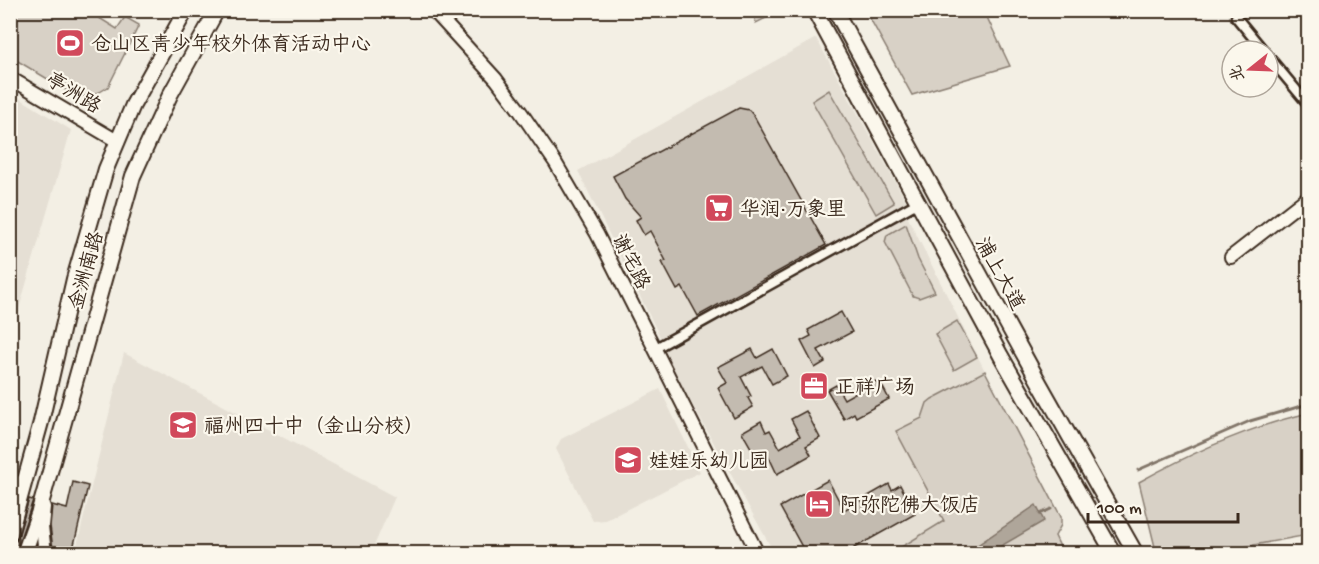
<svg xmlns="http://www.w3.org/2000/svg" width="1319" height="564" viewBox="0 0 1319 564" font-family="'Gochi Hand','LXGW WenKai TC',sans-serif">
<rect width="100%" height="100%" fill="#f3efe4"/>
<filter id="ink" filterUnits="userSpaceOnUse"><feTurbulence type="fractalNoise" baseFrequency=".0167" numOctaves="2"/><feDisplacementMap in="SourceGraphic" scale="12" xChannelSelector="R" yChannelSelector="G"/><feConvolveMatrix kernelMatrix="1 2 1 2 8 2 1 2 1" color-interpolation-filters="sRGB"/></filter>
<g filter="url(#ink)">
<g fill="#e5dfd4">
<path d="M816,38L907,203L662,341L578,171Z"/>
<path d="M11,93L71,130L11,336Z"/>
<path d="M906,214L985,371L932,399L925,408L922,418L944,521L890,553H791L787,547L773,551L662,349Z"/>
<path d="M124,353L395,497L371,553H75Z"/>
<path d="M660,389L700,472L606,520L593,521L556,449L561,439Z"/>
</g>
<g fill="#d8d1c6" stroke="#8a7e72" stroke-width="1.5">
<path d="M752,10H779L780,11L756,23Z"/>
<path d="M88,11L117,29L125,17L139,25L108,87C98,94 87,98 76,96L11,57V24L18,11Z"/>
<path d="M866,11H984L1010,66L912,95Z"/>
<path d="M829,90L894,203L876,214L812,101Z"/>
<path d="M906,224L918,259L935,292L919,298L913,296L885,242L887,235Z"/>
<path d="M957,321L977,357L954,370L935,334Z"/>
<path d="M985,371L1061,517V525L1055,536L1063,553H989L999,547L1036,506L966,553L890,554L944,521L896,431L922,418L927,403L932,399Z"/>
<path d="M1308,413V435L1302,437L1308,465V535L1211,553H1169L1155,547L1139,482C1193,452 1248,427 1308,413Z"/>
</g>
<path fill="#afa69a" stroke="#817468" stroke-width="1.5" d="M1036,505L1044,521L989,553H966Z"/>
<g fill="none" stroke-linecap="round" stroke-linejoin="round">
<g stroke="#817468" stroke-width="3">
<path d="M1138,470L1250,421L1308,404"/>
<path d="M1040,514L1051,509"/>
</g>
</g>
<g fill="#c3bbb0" stroke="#3b2a1e" stroke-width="1.5">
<path d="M739,108L749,110L754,116L826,245L698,316L682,287L677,290L662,262L666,261L650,231L644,235L636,220L641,217L625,199L613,176Z"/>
<path d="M841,312L852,332L818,350L825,362L815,368L801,341L811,336L808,330Z"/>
<path d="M752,349L757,358L773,349L787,376L772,384L762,366L741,377L751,396L748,398L753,407L734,418L718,388L727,383L718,367Z"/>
<path d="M876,381L878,385L881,384L889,399L856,417L854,413L844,419L827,390L836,385L844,399Z"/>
<path d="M806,411L820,438L806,446L811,455L777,474L768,455L758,460L742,432L761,421L766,432L770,430L780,448L800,436L791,419Z"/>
<path d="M828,480L844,510L889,484L892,490L900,485L906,496L909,494L914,504L910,506L915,514L854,548L857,554H806L780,507Z"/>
<path d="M73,482L88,486L72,553L53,549L50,526L52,505L67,509Z"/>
<path d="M29,499L33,500L15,554H10V543L16,541L18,537Z"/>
</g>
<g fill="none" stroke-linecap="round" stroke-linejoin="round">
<g stroke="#3b2a1e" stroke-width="13">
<g id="street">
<path d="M1236,17L1264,51"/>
<path d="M1268,56L1308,104"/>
<path d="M654,349L917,203"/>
</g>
</g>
<g stroke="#3b2a1e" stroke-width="16">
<g id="secondary">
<path d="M433,10L496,79L520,111L555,162L597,234L758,554"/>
<path d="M10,78L117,141"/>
<path d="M1231,257L1308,197"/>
<path d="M10,496L24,479"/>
<path d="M44,507L42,526L45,554"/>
</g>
</g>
<g stroke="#3b2a1e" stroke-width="18">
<g id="primary">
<path d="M814,10L1001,356L1114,554"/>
<path d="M835,10L1040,384L1136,554"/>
<path d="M10,534L41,422L74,279L106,169L133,105L186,10"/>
<path d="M24,554L39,511L133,176L170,95L217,10"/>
</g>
</g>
<use href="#street" stroke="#fbf7ec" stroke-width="8"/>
<use href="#secondary" stroke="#fbf7ec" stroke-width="12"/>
<use href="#primary" stroke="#fbf7ec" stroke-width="14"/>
</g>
</g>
<defs>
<g id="stadium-square" transform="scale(1.5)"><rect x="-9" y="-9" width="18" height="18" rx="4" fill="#d1495b" stroke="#fbf7ec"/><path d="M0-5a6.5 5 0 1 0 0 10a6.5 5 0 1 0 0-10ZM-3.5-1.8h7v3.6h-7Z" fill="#fff"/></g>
<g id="supermarket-square" transform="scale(1.5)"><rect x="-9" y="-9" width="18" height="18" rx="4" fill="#d1495b" stroke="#fbf7ec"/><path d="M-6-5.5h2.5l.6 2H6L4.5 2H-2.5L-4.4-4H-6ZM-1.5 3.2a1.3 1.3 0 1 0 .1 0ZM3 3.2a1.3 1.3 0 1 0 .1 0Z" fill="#fff"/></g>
<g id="office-square" transform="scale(1.5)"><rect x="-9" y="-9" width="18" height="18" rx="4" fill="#d1495b" stroke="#fbf7ec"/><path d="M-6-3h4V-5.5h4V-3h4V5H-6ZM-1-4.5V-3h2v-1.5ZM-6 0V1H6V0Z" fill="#fff"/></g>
<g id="school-square" transform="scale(1.5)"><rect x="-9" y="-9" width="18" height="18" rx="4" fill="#d1495b" stroke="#fbf7ec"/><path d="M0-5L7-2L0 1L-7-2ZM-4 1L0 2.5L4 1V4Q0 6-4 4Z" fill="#fff"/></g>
<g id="hotel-square" transform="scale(1.5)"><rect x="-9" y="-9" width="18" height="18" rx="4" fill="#d1495b" stroke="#fbf7ec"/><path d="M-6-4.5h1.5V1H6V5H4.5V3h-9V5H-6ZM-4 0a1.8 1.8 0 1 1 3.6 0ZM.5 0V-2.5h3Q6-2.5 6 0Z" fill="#fff"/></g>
</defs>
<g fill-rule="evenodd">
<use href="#stadium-square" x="70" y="43"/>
<use href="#supermarket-square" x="719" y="208"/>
<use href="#office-square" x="814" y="386"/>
<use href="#school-square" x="183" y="425"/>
<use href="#school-square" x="628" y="460"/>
<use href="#hotel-square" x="819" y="504"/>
</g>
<g text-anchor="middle" stroke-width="4.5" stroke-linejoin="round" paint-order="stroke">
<g font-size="20" fill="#3b2a1e" stroke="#fbf7ec" text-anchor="start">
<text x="91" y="50">仓山区青少年校外体育活动中心</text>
<text x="740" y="215">华润·万象里</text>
<text x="835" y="393">正祥广场</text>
<text x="204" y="432">福州四十中（金山分校）</text>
<text x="649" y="467">娃娃乐幼儿园</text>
<text x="840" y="511">阿弥陀佛大饭店</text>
</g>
<g font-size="20" fill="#3b2a1e" stroke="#fbf7ec">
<text transform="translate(74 92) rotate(31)" y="7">亭洲路</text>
<text transform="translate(632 261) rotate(63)" y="7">谢宅路</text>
<text transform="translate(85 270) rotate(-74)" y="7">金洲南路</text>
<text transform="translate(1001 273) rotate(61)" y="7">浦上大道</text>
</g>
</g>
<rect width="1319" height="564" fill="none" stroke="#fbf7ec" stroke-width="36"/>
<rect x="18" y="18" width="1283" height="528" fill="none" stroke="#3b2a1e" stroke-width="2" filter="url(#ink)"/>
<g transform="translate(1250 69) rotate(252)"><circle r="28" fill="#fbf7ec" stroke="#aea59a" stroke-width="1.5"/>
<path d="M0-4.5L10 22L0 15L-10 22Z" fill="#d1495b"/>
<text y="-9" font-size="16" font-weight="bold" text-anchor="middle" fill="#3b2a1e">北</text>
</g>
<path d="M1088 513v9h150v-9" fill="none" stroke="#3b2a1e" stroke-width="3"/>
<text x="1097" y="513" font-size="18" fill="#3b2a1e" stroke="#fbf7ec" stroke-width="4.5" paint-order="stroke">100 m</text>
</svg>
